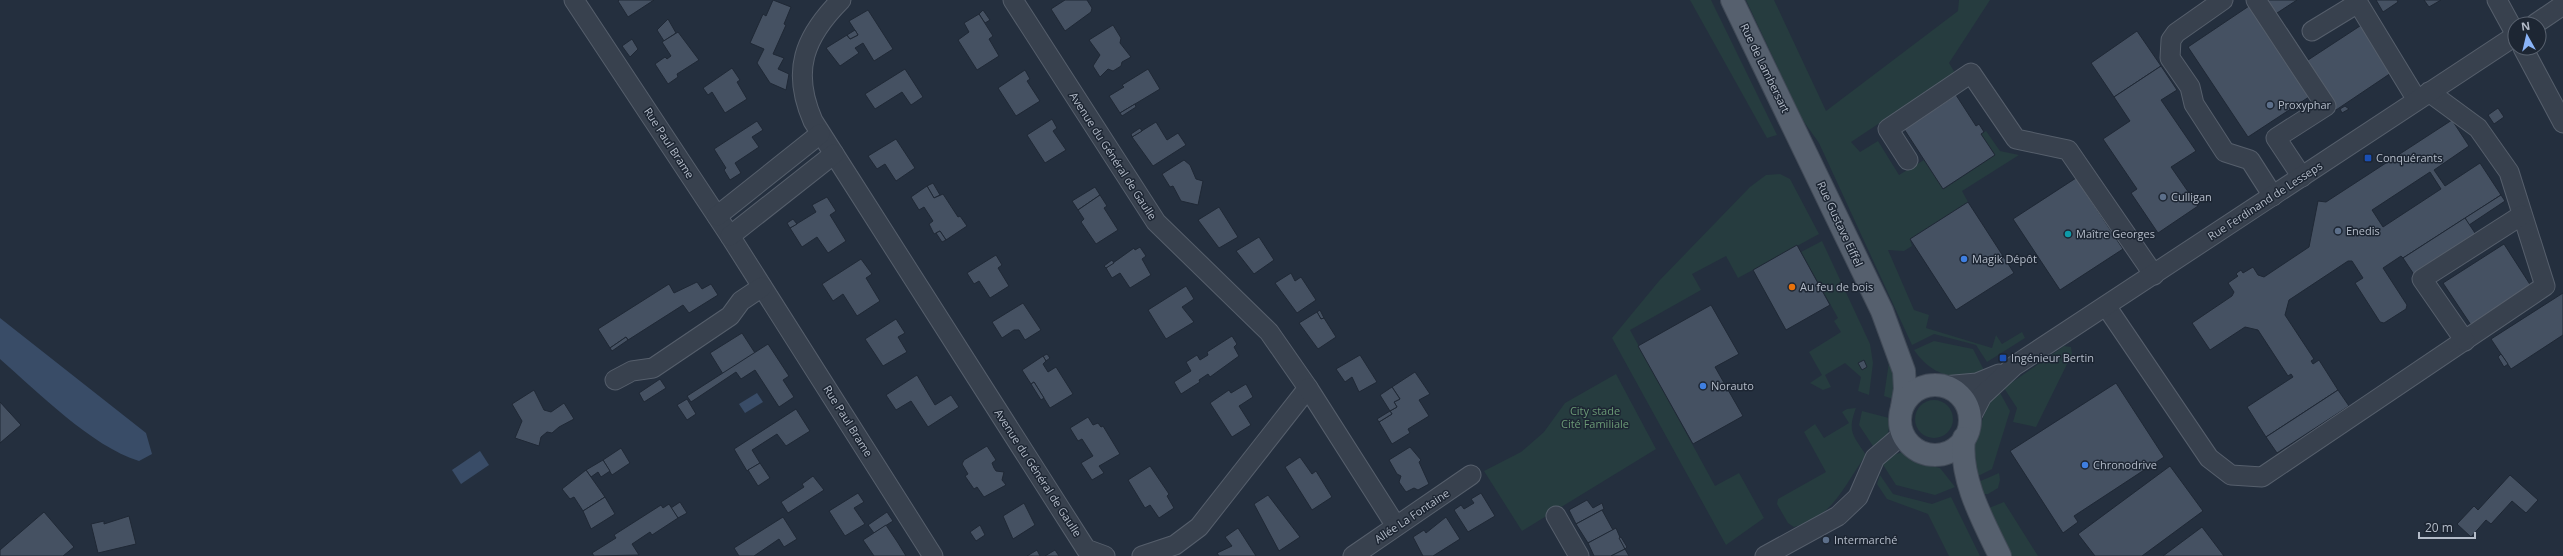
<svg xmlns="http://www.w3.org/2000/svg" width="2563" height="556" font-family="'Open Sans',sans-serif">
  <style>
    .green { fill: #263c3f }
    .water { fill: #394c67 }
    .building { fill: #455162; stroke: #1f2835; fill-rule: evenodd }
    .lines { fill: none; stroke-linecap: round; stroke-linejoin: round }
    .minor-casing { stroke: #565f6c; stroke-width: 21 }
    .major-casing { stroke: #414a57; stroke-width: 24 }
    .minor { stroke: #38414e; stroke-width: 19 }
    .major { stroke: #56606e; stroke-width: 22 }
    .service-dot { fill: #5c6f8a; stroke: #1d2633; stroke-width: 1.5 }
    .transit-dot { fill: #1a4fb4; stroke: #1d2633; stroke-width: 1.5 }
    .culture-dot { fill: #0f9aa8; stroke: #1d2633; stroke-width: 1.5 }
    .shop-dot { fill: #3f7fe0; stroke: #1d2633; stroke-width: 1.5 }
    .food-dot { fill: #e8710a; stroke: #1d2633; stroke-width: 1.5 }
    .labels { text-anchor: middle; stroke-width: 3; stroke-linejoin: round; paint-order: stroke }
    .street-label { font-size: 11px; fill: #b4bcc9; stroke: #1d2633 }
    .poi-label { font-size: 11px; fill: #b4bcc9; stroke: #1d2633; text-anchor: start }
    .park-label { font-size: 11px; fill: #6b9a76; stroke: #1d2633 }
  </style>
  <rect width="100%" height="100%" fill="#242f3e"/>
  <g class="green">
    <path d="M1690,0H1711L1777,135L1767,138Z"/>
    <path d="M1746,0H1774L1826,111L1958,11L1959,0H1990L1949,63L1955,73L1851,142L1860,152L1878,141L1899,175L1924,160L1944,189L1995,155L1981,134L1986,131L2000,151L2019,155L1962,191L1968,202L1910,239L1912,246L1904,251L1888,250L1914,310L1929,315L1926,328L1992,348L1996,335L2002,344L2022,332L2025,338L1987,362L1976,345L1934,334L1912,345L1819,143L1802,119Z"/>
    <path d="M1780,174L1790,179L1819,234L1738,278L1726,256L1692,274L1701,290L1630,330L1715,486L1739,473L1764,518L1726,545L1612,338L1659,281L1750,187L1766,175Z"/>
    <path d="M1822,241L1870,344L1873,363L1869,395L1858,391L1861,377L1845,363L1825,375L1831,387L1823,390L1810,383L1822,375L1809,352L1841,332L1834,321L1838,318L1801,252Z"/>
    <path d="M1934,341L1973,349L1985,372C1959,385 1930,374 1914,350Z"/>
    <path d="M2064,346L2071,347L2072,354L2036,427L2013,422L2017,408L2004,388Z"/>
    <path d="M1889,362L1897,366L1893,399L1884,396Z"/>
    <path d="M1616,374L1656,449L1522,531L1484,471L1521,452L1544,432L1565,403Z"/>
    <path d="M1999,391L2010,411L1992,469L1974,478L1973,446L1989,401Z"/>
    <circle cx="1934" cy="419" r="19"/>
    <path d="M1856,408C1847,432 1853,435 1866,455C1845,484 1833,518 1794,527L1788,523L1777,504L1778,499L1826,472L1804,432L1815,424L1824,438L1849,423L1842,412L1847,409Z"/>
    <path d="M1862,411L1889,418C1890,433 1887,440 1875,449L1859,425Z"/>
    <path d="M1902,452L1912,460L1940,468L1955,487L1935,495L1896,485L1882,463L1886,458Z"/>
    <path d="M1999,473L2000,480L1998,488L1988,494H1981L1976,483Z"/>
    <path d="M1880,475L1893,494L1932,504L1951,497L1980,556H1949L1928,514L1887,499L1877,484Z"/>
    <path d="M2004,502L2038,556H2012L1989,508Z"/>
  </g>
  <g class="water">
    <path d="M0,318L146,433L152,454L139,461C91,446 38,392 0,359Z"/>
    <path d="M757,393L763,402L745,413L739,404Z"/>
    <path d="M480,451L489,465L461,484L452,470Z"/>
  </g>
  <g class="building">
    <path d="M619,0H654L628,17L618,1Z"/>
    <path d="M773,0L791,7L784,24L786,25L773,54L784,58L778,69L789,74L786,90L770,83L757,63L764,49L750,43L763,14L766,16Z"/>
    <path d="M1065,0H1087L1092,8L1091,12L1065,31L1051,9Z"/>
    <path d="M2264,0H2297L2274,15Z"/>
    <path d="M2376,0H2397L2398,2L2383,12Z"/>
    <path d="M2424,0H2441L2429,7Z"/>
    <path d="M2252,4L2312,95L2248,137L2188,47Z"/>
    <path d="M868,10L893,49L874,61L863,43L855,48L859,53L840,66L826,48L847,35L850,39L858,35L849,21Z"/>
    <path d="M983,10L990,20L985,23L979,14Z"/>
    <path d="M979,14L993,36L989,39L999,56L977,70L958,40L969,32L964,23Z"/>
    <path d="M668,19L676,33L664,41L657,30Z"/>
    <path d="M2363,24L2394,71L2336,110L2305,62Z"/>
    <path d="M1113,25L1121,38L1120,43L1131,57L1122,62L1121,66L1113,71L1108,69L1100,77L1093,66L1100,55L1089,40Z"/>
    <path d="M855,30L858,35L850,39L847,35Z"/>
    <path d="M2137,31L2161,66L2114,97L2091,63Z"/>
    <path d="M678,32L699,60L677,74L678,77L668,84L655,64L665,57L667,59L671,56L662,42Z"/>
    <path d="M632,39L638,49L630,57L622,46Z"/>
    <path d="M2161,66L2177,90L2161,100L2196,151L2171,167L2198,206L2158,233L2131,193L2137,189L2103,139L2130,121L2114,97Z"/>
    <path d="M732,68L740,80L737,82L747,99L725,113L712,92L708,95L703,88Z"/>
    <path d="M905,69L923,97L911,105L902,92L875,109L865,94Z"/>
    <path d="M1148,69L1160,89L1120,113L1109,96L1124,87L1122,85Z"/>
    <path d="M1025,70L1030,79L1027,81L1040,101L1016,116L998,88Z"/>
    <path d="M1956,95L1976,126L1979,124L1984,132L1981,134L1995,155L1943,189L1904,129Z"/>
    <path d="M1135,104L1136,107L1122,116L1120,113Z"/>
    <path d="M2345,106L2349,109L2342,113L2340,109Z"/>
    <path d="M2498,108L2504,117L2494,124L2488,115Z"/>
    <path d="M1052,119L1057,128L1053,131L1066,150L1045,163L1027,135Z"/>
    <path d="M2452,120L2469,146L2434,170L2445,186L2480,163L2501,195L2403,258L2401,256L2383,268L2407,305L2406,309L2384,323L2380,322L2355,283L2363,278L2352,261H2348L2289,300L2285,315L2314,359L2311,361L2313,364L2319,360L2338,390L2266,437L2247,407L2293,377L2291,374L2288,376L2258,330L2245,327L2210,350L2192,323L2232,296L2234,292L2228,283L2238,276L2236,274L2238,272L2241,270L2243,273L2253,267L2258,275L2264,277L2309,247L2318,201L2326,202ZM2430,172L2441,189L2383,227L2372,210Z"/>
    <path d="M757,121L763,130L752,137L759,147L735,163L741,173L730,180L724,170L726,168L714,149Z"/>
    <path d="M1156,122L1167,140L1178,133L1186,145L1153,166L1132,137Z"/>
    <path d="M1140,128L1142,131L1132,137L1131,134Z"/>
    <path d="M896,139L915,168L896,181L885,164L877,169L868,156Z"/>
    <path d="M1184,160L1190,165L1196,179L1203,181L1198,205L1181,201L1173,186L1170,187L1162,174Z"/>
    <path d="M2076,178L2123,249L2060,290L2013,219Z"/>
    <path d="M933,183L940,195L934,198L927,186Z"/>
    <path d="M927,186L934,198L943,194L958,217L960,216L967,226L946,240L940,231L934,234L929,224L933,221L924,207L919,210L911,197Z"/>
    <path d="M1095,187L1100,195L1078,210L1072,201Z"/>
    <path d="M1100,195L1107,206L1104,208L1118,230L1096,244L1081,222L1084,219L1078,210Z"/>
    <path d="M2501,195L2505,201L2469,225L2465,218Z"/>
    <path d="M827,197L836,211L830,215L846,241L828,253L817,237L802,247L790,228L816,212L812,205Z"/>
    <path d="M1968,202L2014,273L1956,310L1910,239Z"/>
    <path d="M1219,207L1238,237L1219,248L1198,220Z"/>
    <path d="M2465,218L2477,236L2415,276L2403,258Z"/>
    <path d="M793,219L797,224L790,228L787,223Z"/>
    <path d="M940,231L946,240L942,242L936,233Z"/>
    <path d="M1259,237L1274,260L1254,274L1236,251Z"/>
    <path d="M2504,244L2531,286L2471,325L2443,283Z"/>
    <path d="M1797,245L1830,305L1786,330L1753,270Z"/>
    <path d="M1140,247L1146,256L1142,259L1151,275L1130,288L1120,273L1112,278L1106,268L1134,248L1135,250Z"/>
    <path d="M996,255L1002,265L998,268L1009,286L990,298L979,281L974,284L967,273Z"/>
    <path d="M861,259L872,274L866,278L880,301L857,316L843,294L833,301L822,284Z"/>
    <path d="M1112,260L1114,263L1106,268L1104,266Z"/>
    <path d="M1291,273L1295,281L1301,277L1316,300L1297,313L1275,283Z"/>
    <path d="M697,282L702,289L711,284L718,295L689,313L683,305L628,340L626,337L610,348L598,329L669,284L674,293Z"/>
    <path d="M1186,286L1194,299L1182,307L1194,322L1166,339L1148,310Z"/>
    <path d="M2563,293V335L2511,369L2491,339Z"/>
    <path d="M1023,303L1041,330L1025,340L1019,330H1014L1002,338L992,322Z"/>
    <path d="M1711,305L1739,354L1715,367L1743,416L1693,444L1638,346Z"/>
    <path d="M1320,310L1324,318L1321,319L1317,312Z"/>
    <path d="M1317,312L1321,319L1324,318L1336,337L1318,349L1299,323Z"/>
    <path d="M896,319L905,333L898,337L907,352L883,366L865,339Z"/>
    <path d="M742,333L755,353L723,374L710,353Z"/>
    <path d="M1232,336L1237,344L1234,347L1239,356L1210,377L1208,374L1199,380L1200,382L1181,394L1174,382L1191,371L1186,362L1197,355L1200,360L1208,355L1207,352Z"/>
    <path d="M626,337L628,340L612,351L610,348Z"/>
    <path d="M768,344L789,376L783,380L794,397L779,407L755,370L741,379L736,372L691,402L687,396Z"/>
    <path d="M1047,354L1050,358L1046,361L1043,356Z"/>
    <path d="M2501,354L2508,364L2504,367L2498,357Z"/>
    <path d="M1360,355L1377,382L1359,392L1352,377L1345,382L1336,369Z"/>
    <path d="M1043,356L1046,361L1043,364L1048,372L1056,367L1073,394L1050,408L1034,382L1031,384L1022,370Z"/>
    <path d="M1864,360L1867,367L1862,370L1858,363Z"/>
    <path d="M1415,372L1430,394L1419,400L1429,416L1408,429L1410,433L1392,444L1379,422L1392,414L1390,411L1397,407L1394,402L1400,399L1392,387Z"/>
    <path d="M917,375L935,405L951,395L959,407L928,427L911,401L896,410L886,395Z"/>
    <path d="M660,379L666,388L644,402L639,393Z"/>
    <path d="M1034,382L1044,398L1041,400L1031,384Z"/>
    <path d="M2116,383L2164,457L2074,516L2078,522L2063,533L2010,451Z"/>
    <path d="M1246,384L1253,397L1239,406L1251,425L1232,437L1210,403L1229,390L1231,393Z"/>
    <path d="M1392,387L1400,399L1394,402L1397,407L1390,411L1380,395Z"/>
    <path d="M534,390L544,410L551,412L564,403L574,419L559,427L552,433L547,432L541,437L539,446L515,438L522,421L512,404Z"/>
    <path d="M2338,390L2349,406L2277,453L2266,437Z"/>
    <path d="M687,399L696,414L687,420L677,405Z"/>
    <path d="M0,402L21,425L0,443Z"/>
    <path d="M796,409L810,431L786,446L777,434L752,450L760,463L747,471L734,449Z"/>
    <path d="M1390,411L1392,414L1379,422L1377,419Z"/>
    <path d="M1088,417L1093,425L1098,423L1101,427L1103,426L1120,454L1099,466L1104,473L1092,480L1081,463L1093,456L1082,439L1078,441L1070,428Z"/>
    <path d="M987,446L996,460L992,463L994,468L996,471L1004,472L1002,480L1006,485L984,497L977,487L974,489L965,476L968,474L962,464L964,460Z"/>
    <path d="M1410,447L1421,460L1419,462L1429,484L1418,490L1414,488L1406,492L1399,482L1401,476L1397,474L1389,460Z"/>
    <path d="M621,448L630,463L612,475L603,460Z"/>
    <path d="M1300,457L1312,474L1316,471L1332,497L1312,510L1285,467Z"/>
    <path d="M603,460L610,471L601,477L598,472L591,477L586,470Z"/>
    <path d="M760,463L770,478L758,486L748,470Z"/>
    <path d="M1150,466L1169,494L1167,496L1174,508L1159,518L1150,505L1145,508L1128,480Z"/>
    <path d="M2170,466L2203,511L2142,556H2095L2078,534Z"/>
    <path d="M586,470L605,497L583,511L574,497L570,499L562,489Z"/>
    <path d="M2510,475L2538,500L2526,513L2512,501L2491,524L2486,520L2471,537L2457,524L2474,506L2478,510Z"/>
    <path d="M813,476L824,490L788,513L781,502L804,487L802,484Z"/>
    <path d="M858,493L864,502L854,508L865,524L845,536L829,511Z"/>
    <path d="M1481,493L1495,516L1468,532L1454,510L1461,505L1464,509L1474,503L1471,499Z"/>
    <path d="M1268,495L1300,537L1279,551L1254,504Z"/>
    <path d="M605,497L615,514L591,529L583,511Z"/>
    <path d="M1587,500L1593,508L1602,503L1604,509L1576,524L1569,510Z"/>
    <path d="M680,502L687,513L678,518L671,508Z"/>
    <path d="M1024,503L1035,525L1013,539L1003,516Z"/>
    <path d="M669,504L678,518L652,535L650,532L632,544L639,555L594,556L592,553L616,538L614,535L661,505L663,508Z"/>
    <path d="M1602,510L1613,530L1588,543L1576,524Z"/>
    <path d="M44,512L74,547L63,556H0V550Z"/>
    <path d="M887,512L893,521L874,533L868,525Z"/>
    <path d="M129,516L136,544L98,553L91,524L104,521V524Z"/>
    <path d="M783,517L797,539L784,547L779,539L754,556H739L734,548Z"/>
    <path d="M1446,517L1460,539L1433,556H1423L1413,537L1424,530L1426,533Z"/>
    <path d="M886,525L898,543L906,556H874L863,540Z"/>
    <path d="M980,525L985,535L976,541L970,532Z"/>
    <path d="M2202,527L2224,556H2163Z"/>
    <path d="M1238,528L1256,556H1219L1217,553L1232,546L1225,537Z"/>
    <path d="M1616,528L1625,549L1611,556H1594L1588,543Z"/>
    <path d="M1621,537L1627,547L1625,549L1619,538Z"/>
    <path d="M1625,549L1629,556H1611Z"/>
    <path d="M1037,550L1040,556H1027Z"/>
    <path d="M1055,550L1059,556H1045Z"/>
  </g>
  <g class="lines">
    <g class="minor-casing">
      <g id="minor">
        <path d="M574,0L730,236L933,556"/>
        <path d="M841,0C804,37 791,71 813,121L1086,549L1105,556"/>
        <path d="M1013,0L1156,222L1269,332L1308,388L1199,527L1175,545L1142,556"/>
        <path d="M2223,0L2176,33L2171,40L2170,58L2190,87L2194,104L2225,152L2250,160L2273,196"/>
        <path d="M2256,0L2326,106L2276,138L2302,177"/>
        <path d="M2497,0L2515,33"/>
        <path d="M2535,24L2563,5"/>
        <path d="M2312,31L2358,3L2417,100"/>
        <path d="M2523,48L2563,123"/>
        <path d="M1908,160L1888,129L1971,73L2016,139L2068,150L2154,275"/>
        <path d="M717,216L820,134"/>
        <path d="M730,236L834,154"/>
        <path d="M2106,306L2209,458L2231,475L2262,477L2545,286L2509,172L2478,128L2429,92"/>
        <path d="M2465,341L2422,279L2522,215"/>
        <path d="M615,380L632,371L653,368L730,316L741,301L762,287"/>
        <path d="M1943,386L1977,383L1999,374"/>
        <path d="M1308,388L1396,526"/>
        <path d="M1969,421L1982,396L2014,366L2515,36"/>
        <path d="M1556,516L1579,556"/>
        <path d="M1353,556L1471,475"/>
        <path d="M1765,556L1838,516L1858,497L1875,458L1903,434"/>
      </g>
    </g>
    <g class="major-casing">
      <g id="major">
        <path d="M1732,0L1882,311L1904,371L1905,389L1902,407"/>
        <circle cx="1935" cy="420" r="35"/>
        <path d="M1964,438C1959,478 1983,521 2000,556"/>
      </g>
    </g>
    <use href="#minor" class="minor"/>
    <use href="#major" class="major"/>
  </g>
  <g class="service-dot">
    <circle cx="2270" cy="105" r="4"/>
    <circle cx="2163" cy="197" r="4"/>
    <circle cx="2338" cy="231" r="4"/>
    <circle cx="1826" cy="540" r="4"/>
  </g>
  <g class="transit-dot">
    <rect x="2364" y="154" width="8" height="8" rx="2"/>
    <rect x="1999" y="354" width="8" height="8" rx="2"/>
  </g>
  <circle class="culture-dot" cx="2068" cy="234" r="4"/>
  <g class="shop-dot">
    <circle cx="1964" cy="259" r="4"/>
    <circle cx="1703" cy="386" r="4"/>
    <circle cx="2085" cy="465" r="4"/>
  </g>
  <circle class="food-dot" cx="1792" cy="287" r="4"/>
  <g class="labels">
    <g class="street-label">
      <text transform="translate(1765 68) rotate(64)" y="4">Rue de Lambersart</text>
      <text transform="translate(669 143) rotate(57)" y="4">Rue Paul Brame</text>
      <text transform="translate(1113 156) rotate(57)" y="4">Avenue du Général de Gaulle</text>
      <text transform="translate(2265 201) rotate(-33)" y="4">Rue Ferdinand de Lesseps</text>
      <text transform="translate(1840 224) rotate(65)" y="4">Rue Gustave Eiffel</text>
      <text transform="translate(848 421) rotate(58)" y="4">Rue Paul Brame</text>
      <text transform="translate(1038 473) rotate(57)" y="4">Avenue du Général de Gaulle</text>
      <text transform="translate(1412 516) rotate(-34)" y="4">Allée La Fontaine</text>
    </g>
    <g class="poi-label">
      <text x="2278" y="109">Proxyphar</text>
      <text x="2376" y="162">Conquérants</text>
      <text x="2171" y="201">Culligan</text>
      <text x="2346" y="235">Enedis</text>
      <text x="2076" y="238">Maître Georges</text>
      <text x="1972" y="263">Magik Dépôt</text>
      <text x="1800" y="291">Au feu de bois</text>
      <text x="2011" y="362">Ingénieur Bertin</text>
      <text x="1711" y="390">Norauto</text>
      <text x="2093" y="469">Chronodrive</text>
      <text x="1834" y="544">Intermarché</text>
    </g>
    <g class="park-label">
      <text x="1595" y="415">City stade<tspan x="1595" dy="13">Cité Familiale</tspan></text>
    </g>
  </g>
  <g transform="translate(2527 36) rotate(352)"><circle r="19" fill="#1d2633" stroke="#59626f"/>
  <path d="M0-3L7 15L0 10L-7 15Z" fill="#8ab4f8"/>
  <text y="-6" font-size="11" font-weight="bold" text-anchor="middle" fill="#b4bcc9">N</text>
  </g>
  <path d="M2419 532v6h56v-6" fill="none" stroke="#b4bcc9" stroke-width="2"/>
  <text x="2425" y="532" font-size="12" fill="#b4bcc9" stroke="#1d2633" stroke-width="3" paint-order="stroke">20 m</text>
</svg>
